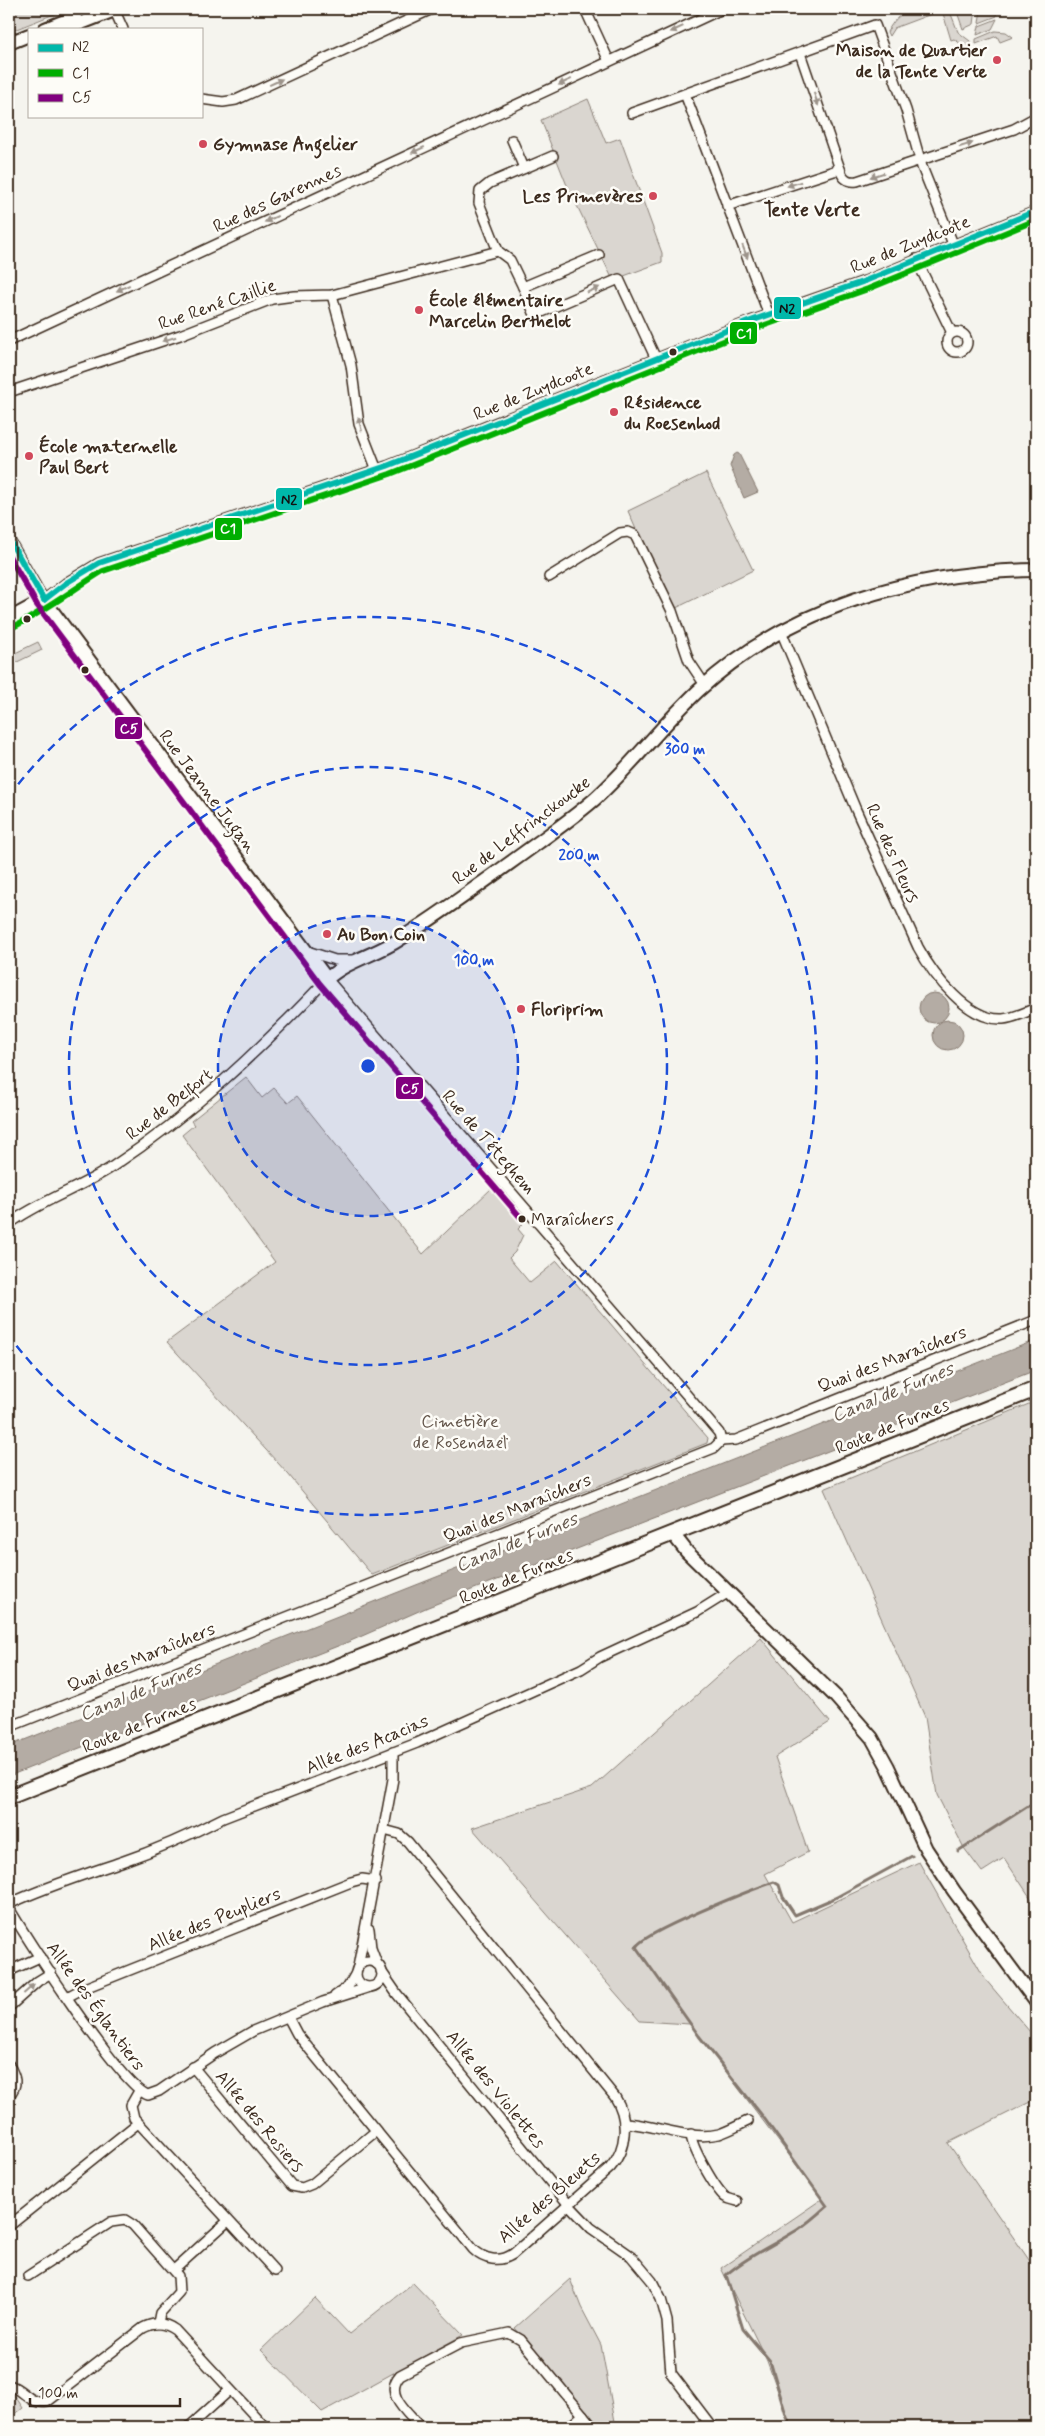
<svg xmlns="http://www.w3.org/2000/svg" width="1045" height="2436" font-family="Mynerve,sans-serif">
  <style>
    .green { fill: #dad6d0; stroke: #8a8077 }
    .water { fill: #b4aca4; stroke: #84786e }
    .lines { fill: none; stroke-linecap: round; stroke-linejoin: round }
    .stream { stroke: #84786e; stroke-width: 3 }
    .street-casing { stroke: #3b2a1e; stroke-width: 12 }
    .secondary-casing { stroke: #3b2a1e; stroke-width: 16 }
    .primary-casing { stroke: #3b2a1e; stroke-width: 18 }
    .street { stroke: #fdfcf7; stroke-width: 9 }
    .secondary { stroke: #fdfcf7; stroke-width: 12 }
    .primary { stroke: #fdfcf7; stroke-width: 14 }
    .bus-1-casing { stroke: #fdfcf7; stroke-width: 10 }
    .bus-2-casing { stroke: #fdfcf7; stroke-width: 10 }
    .bus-3-casing { stroke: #fdfcf7; stroke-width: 10 }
    .bus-1 { stroke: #00b8aa; stroke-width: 6 }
    .bus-2 { stroke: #00ae00; stroke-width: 6 }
    .bus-3 { stroke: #81007f; stroke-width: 6 }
    .oneway { fill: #9c938a }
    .ring { fill: none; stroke: #1d4ed8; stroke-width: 2.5; stroke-dasharray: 9 6 }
    .poi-dot { fill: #d1495b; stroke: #fdfcf7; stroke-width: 2 }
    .bus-dot { fill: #3b2a1e; stroke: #fdfcf7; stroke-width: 2 }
    .labels { text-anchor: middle; stroke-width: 5; stroke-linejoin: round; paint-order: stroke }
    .bus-label { font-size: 17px; fill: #3b2a1e; stroke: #fdfcf7; text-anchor: start }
    .poi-label { font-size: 18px; font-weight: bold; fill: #3b2a1e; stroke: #fdfcf7; text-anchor: start }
    .street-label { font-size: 18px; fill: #3b2a1e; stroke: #fdfcf7 }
    .park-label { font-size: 18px; fill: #63554a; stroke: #fdfcf7 }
    .neighbourhood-label { font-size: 19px; font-weight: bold; fill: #3b2a1e; stroke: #fdfcf7 }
    .water-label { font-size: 19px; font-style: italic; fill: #65584d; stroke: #fdfcf7 }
    .centre { fill: #1d4ed8; stroke: #fdfcf7; stroke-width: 2.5 }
    .ring-label { font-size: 15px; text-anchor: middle; font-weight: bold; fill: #1d4ed8; stroke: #fdfcf7; stroke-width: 5; stroke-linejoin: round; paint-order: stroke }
    .line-badge { stroke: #fdfcf7; stroke-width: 2 }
    .badge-label { font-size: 14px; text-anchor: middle; font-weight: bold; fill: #fff }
    .pale-badge-label { font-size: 14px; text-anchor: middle; font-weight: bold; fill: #111 }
  </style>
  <rect width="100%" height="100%" fill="#f5f4ee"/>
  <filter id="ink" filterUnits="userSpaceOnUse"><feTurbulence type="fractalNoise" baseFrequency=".02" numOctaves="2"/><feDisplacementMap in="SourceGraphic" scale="10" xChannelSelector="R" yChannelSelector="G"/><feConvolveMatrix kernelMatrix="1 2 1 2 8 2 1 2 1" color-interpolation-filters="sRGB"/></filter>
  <g filter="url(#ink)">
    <g class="green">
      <path d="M9,9H67L9,32Z"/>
      <path d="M932,9H949L958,32L970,41V46L963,49L961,44L954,39L951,40L942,10L894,28L889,36L887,32C901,8 907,12 932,9Z"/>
      <path d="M956,9H976L974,24L963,29Z"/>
      <path d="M981,9H994L997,16L979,23Z"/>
      <path d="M997,19L992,29L977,35L979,26Z"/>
      <path d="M995,31L1006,32L1013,37L1000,42L997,36L976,44V39Z"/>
      <path d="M588,99L606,143L620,138L662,253V262L613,280L566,183L541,120Z"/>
      <path d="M706,473L753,570L668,612L642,561L638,534L628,511Z"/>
      <path d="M38,642L42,650L15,663L11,655Z"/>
      <path d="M246,1077L262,1098L274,1088L288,1103L297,1096L423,1254L493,1187L523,1224L518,1229L523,1235L515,1252L509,1258L530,1283L557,1261L708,1438L707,1443L372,1575L288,1474L167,1342L275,1262L182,1135L194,1125L191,1121Z"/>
      <path d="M1036,1401V1906L1004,1858L982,1872L964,1848L937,1795L925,1717L824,1489Z"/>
      <path d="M761,1638L830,1722L775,1757L808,1852L765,1874L792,1922L919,1862L985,1979L1036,2039V2099L948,2143L1036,2270V2427H791L767,2361L721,2268L822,2199L690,2024L640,2021L472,1828L592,1788Z"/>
      <path d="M570,2279L581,2307L601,2345L616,2427H597L515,2328Z"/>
      <path d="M413,2283L463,2335L322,2412L261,2350L315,2298L349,2334Z"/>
      <path d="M9,2394L15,2396L23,2408L9,2419Z"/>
    </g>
    <g class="water">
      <path d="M737,453L739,454L758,492L744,498L730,466L734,455Z"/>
      <circle cx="934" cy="1008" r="15"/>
      <circle cx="948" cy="1035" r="15"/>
      <path d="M1036,1340V1370L428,1607L353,1640L9,1776V1746Z"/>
    </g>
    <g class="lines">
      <g class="stream">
        <path d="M958,1851L1036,1801"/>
        <path d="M791,2427L786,2415L770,2361L743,2329L726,2275C746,2257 770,2247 792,2233C805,2226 816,2215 827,2206L764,2118L699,2036L636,1947C644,1932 751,1890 774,1882L779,1885L783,1897L795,1915L835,1898L912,1856"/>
      </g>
      <g class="street-casing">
        <g id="street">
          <path d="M114,9L123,29"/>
          <path d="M585,9L609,61"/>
          <path d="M800,53L841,172C844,180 849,182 857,181L1014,129L1036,117"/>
          <path d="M685,94L769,315"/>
          <path d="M201,99L223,102L236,100L432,9"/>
          <path d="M632,113L875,25L906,110L922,167L953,244"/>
          <path d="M512,140L524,168"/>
          <path d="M553,156L490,183L480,191L479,203L498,251L510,260L523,287L599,255"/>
          <path d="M727,206L840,169"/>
          <path d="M916,259L952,333"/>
          <path d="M523,287L535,315L619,279L656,359"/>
          <path d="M332,295L351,365L359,424L377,470"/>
          <circle cx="957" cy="342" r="10"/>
          <path d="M9,341L722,9"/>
          <path d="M9,392L180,335L272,299L294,296L332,295L498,251"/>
          <path d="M9,539L44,600L66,583L99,563L387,466L748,322L865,281L1036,211"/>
          <path d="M549,577L620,533L628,532L635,535L672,611L689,661L705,685"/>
          <path d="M781,631L856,810L918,947C933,975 968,1021 1003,1019C1014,1018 1026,1012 1036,1008"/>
          <path d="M307,951L335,960H352"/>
          <path d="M9,1224C38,1202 80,1188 112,1167C192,1114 261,1049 327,979L685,1393L719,1433L721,1441"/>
          <path d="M721,1441L736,1440L1036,1320"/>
          <path d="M9,1727L714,1448L721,1441"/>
          <path d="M9,1904C45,1887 83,1875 121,1862C156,1850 190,1835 223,1818L417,1743L581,1669L600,1657L697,1612L729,1592"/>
          <path d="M9,1908C26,1938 122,2087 148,2095L159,2091L215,2053L253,2031L323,2002L370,1987"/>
          <path d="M369,1929L371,1948L377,1964"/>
          <circle cx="369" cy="1974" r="13"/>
          <path d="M358,1967L393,1779V1752"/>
          <path d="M9,1971L40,1957"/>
          <path d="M381,1971L397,1994L569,2205L591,2228L631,2256L652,2281L661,2299L667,2321L671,2373L712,2427"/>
          <path d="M335,1996L348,1987L356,1973"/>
          <path d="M67,1997L82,1989L351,1882L362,1879L376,1881"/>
          <path d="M9,2007L38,1981L51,1973"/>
          <path d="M288,2017L297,2034L473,2249C484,2260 500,2263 513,2254L610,2168C627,2149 629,2119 615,2097L408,1842L399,1834L384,1830"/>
          <path d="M9,2065C15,2076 19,2085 9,2095"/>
          <path d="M193,2067L292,2186L302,2188L312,2184L376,2131"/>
          <path d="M139,2091L131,2105L134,2118L275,2271"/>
          <path d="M624,2123C655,2124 688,2141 719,2134C729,2131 739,2125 748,2121"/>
          <path d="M691,2134C691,2147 715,2188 725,2197C729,2199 733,2200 737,2201"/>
          <path d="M9,2226L138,2123"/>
          <path d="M175,2269L228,2221"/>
          <path d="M28,2276L111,2222L125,2220L133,2225L178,2276L179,2292L160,2313L158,2323"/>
          <path d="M9,2385C24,2389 29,2405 47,2402L143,2328C154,2322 164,2322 175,2330L265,2427"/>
          <path d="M189,2427L230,2390"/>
          <path d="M420,2427C408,2413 383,2394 400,2375L461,2343L509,2333L521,2340L593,2427"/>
          <path d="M569,2427L583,2415"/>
        </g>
      </g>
      <g class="secondary-casing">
        <g id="secondary">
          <path d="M45,29L75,17"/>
          <path d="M66,29L117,9"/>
          <path d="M9,43L29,35"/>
          <path d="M9,619L44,600L327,979C348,960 376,955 400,939C448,909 493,875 539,842C558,828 578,814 596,798C632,765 662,725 698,691C789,606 914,572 1036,570"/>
          <path d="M673,1534L687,1552L836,1697L872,1738L888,1767L926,1849L954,1891L1036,2002"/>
        </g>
      </g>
      <g class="primary-casing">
        <path id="primary" d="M9,1797L1036,1389"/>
      </g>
      <use href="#street" class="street"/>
      <use href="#secondary" class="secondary"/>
      <use href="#primary" class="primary"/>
      <g class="bus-1-casing">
        <g id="bus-1">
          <path d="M9,539L44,600"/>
          <path d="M44,600L66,583L99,563L387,466L748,322L865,281L1036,211"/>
        </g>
      </g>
      <g class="bus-2-casing">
        <path id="bus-2" d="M13,627C45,611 72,590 103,571L390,474L751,330L868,289L1036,220"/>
      </g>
      <g class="bus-3-casing">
        <path id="bus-3" d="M9,556L37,605L320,984L522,1219"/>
      </g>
      <use href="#bus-1" class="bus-1"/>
      <use href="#bus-2" class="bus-2"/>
      <use href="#bus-3" class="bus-3"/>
    </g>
    <defs><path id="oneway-solid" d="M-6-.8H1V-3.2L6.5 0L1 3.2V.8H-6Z" transform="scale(1.25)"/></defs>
    <g class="oneway">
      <use href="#oneway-solid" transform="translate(677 29) rotate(155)"/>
      <use href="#oneway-solid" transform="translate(276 82) rotate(-25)"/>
      <use href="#oneway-solid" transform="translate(565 82) rotate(155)"/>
      <use href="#oneway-solid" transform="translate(816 99) rotate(71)"/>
      <use href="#oneway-solid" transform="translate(966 145) rotate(-18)"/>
      <use href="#oneway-solid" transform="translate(418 150) rotate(155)"/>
      <use href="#oneway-solid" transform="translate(877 175) rotate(162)"/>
      <use href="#oneway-solid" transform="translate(794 184) rotate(162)"/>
      <use href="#oneway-solid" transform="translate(271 219) rotate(155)"/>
      <use href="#oneway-solid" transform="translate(745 252) rotate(69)"/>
      <use href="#oneway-solid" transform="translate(123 288) rotate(155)"/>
      <use href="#oneway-solid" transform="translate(593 290) rotate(-23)"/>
      <use href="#oneway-solid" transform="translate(169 339) rotate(162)"/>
      <use href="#oneway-solid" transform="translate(360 424) rotate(-105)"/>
      <use href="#oneway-solid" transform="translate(29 1989) rotate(-42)"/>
    </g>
  </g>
  <circle cx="368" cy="1066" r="150" fill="#1d4ed8" fill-opacity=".12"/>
  <g class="ring">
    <circle cx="368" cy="1066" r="150"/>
    <circle cx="368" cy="1066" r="299"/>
    <path d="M9 796A449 449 0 1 1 9 1336"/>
  </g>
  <g class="poi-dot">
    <circle cx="997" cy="60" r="5"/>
    <circle cx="203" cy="144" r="5"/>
    <circle cx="653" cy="196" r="5"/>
    <circle cx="419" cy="310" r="5"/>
    <circle cx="614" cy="412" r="5"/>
    <circle cx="29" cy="456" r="5"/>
    <circle cx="327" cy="934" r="5"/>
    <circle cx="521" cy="1009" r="5"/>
  </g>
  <g class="bus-dot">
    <circle cx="673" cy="352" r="4.5"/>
    <circle cx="27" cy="619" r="4.5"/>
    <circle cx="85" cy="670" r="4.5"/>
    <circle cx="522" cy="1219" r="4.5"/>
  </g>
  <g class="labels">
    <g class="bus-label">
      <text x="531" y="1225">Maraîchers</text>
    </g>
    <g class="poi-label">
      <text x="987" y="56" text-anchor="end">Maison de Quartier<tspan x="987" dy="21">de la Tente Verte</tspan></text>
      <text x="213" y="150">Gymnase Angelier</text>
      <text x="643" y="202" text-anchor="end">Les Primevères</text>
      <text x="429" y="306">École élémentaire<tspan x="429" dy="21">Marcelin Berthelot</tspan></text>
      <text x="624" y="408">Résidence<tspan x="624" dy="21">du Roesenhod</tspan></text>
      <text x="39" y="452">École maternelle<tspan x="39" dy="21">Paul Bert</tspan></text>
      <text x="337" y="940">Au Bon Coin</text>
      <text x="531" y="1015">Floriprim</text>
    </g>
    <g class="street-label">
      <text transform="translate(277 198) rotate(-25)" y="6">Rue des Garennes</text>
      <text transform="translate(910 244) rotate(-22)" y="6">Rue de Zuydcoote</text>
      <text transform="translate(217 304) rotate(-19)" y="6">Rue René Caillie</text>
      <text transform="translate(533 391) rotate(-22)" y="6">Rue de Zuydcoote</text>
      <text transform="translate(208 791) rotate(53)" y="6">Rue Jeanne Jugan</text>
      <text transform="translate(521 830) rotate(-37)" y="6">Rue de Leffrinckoucke</text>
      <text transform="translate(893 853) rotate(66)" y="6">Rue des Fleurs</text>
      <text transform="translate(169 1104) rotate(-38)" y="6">Rue de Belfort</text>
      <text transform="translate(489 1142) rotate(49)" y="6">Rue de Téteghem</text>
      <text transform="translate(892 1359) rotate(-21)" y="6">Quai des Maraîchers</text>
      <text transform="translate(892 1426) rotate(-22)" y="6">Route de Furnes</text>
      <text transform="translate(517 1508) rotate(-22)" y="6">Quai des Maraîchers</text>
      <text transform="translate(516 1576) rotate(-22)" y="6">Route de Furnes</text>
      <text transform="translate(141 1657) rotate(-22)" y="6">Quai des Maraîchers</text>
      <text transform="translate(139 1725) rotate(-22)" y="6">Route de Furnes</text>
      <text transform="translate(367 1744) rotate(-22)" y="6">Allée des Acacias</text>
      <text transform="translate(214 1919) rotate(-22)" y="6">Allée des Peupliers</text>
      <text transform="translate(96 2006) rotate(54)" y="6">Allée des Églantiers</text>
      <text transform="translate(496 2089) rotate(51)" y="6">Allée des Violettes</text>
      <text transform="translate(260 2121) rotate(50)" y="6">Allée des Rosiers</text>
      <text transform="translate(549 2197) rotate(-41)" y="6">Allée des Bleuets</text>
    </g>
    <g class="park-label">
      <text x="460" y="1427">Cimetière<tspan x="460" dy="21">de Rosendaël</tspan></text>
    </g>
    <g class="neighbourhood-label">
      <text x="812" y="216">Tente Verte</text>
    </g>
    <g class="water-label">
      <text transform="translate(892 1391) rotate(-22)" y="7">Canal de Furnes</text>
      <text transform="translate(516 1541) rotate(-22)" y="7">Canal de Furnes</text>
      <text transform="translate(140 1690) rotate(-22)" y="7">Canal de Furnes</text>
    </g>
  </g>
  <circle cx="368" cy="1066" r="8" class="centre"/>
  <g class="ring-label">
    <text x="685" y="754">300 m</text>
    <text x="579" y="860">200 m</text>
    <text x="474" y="965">100 m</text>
  </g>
  <g class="line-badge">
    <rect x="773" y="296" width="29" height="24" rx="5" fill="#00b8aa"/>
    <rect x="729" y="321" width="29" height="24" rx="5" fill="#00ae00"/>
    <rect x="275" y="487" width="28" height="24" rx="5" fill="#00b8aa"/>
    <rect x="214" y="517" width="29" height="24" rx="5" fill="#00ae00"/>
    <rect x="114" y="716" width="29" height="24" rx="5" fill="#81007f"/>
    <rect x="395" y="1076" width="29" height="24" rx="5" fill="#81007f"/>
  </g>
  <g class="badge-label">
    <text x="744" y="338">C1</text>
    <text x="228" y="533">C1</text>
    <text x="129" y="733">C5</text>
    <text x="410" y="1093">C5</text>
  </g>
  <g class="pale-badge-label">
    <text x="787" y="313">N2</text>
    <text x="289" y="504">N2</text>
  </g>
  <rect width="1045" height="2436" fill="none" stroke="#fdfcf7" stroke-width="30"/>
  <rect x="15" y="15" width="1015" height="2406" fill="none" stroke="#3b2a1e" stroke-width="2" filter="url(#ink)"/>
  <rect x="28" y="28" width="175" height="90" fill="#fdfcf7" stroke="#afa8a0"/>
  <rect x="38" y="44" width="25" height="8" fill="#00b8aa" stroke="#afa8a0"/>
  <text x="72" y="52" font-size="15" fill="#3b2a1e">N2</text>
  <rect x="38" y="69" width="25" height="8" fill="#00ae00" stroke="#afa8a0"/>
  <text x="72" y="78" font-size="15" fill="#3b2a1e">C1</text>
  <rect x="38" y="94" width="25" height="8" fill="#81007f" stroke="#afa8a0"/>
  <text x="72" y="102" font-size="15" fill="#3b2a1e">C5</text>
  <path d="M30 2398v8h150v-8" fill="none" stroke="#3b2a1e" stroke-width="2.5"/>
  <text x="38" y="2398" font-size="15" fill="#3b2a1e" stroke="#fdfcf7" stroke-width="4" paint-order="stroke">100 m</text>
</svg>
